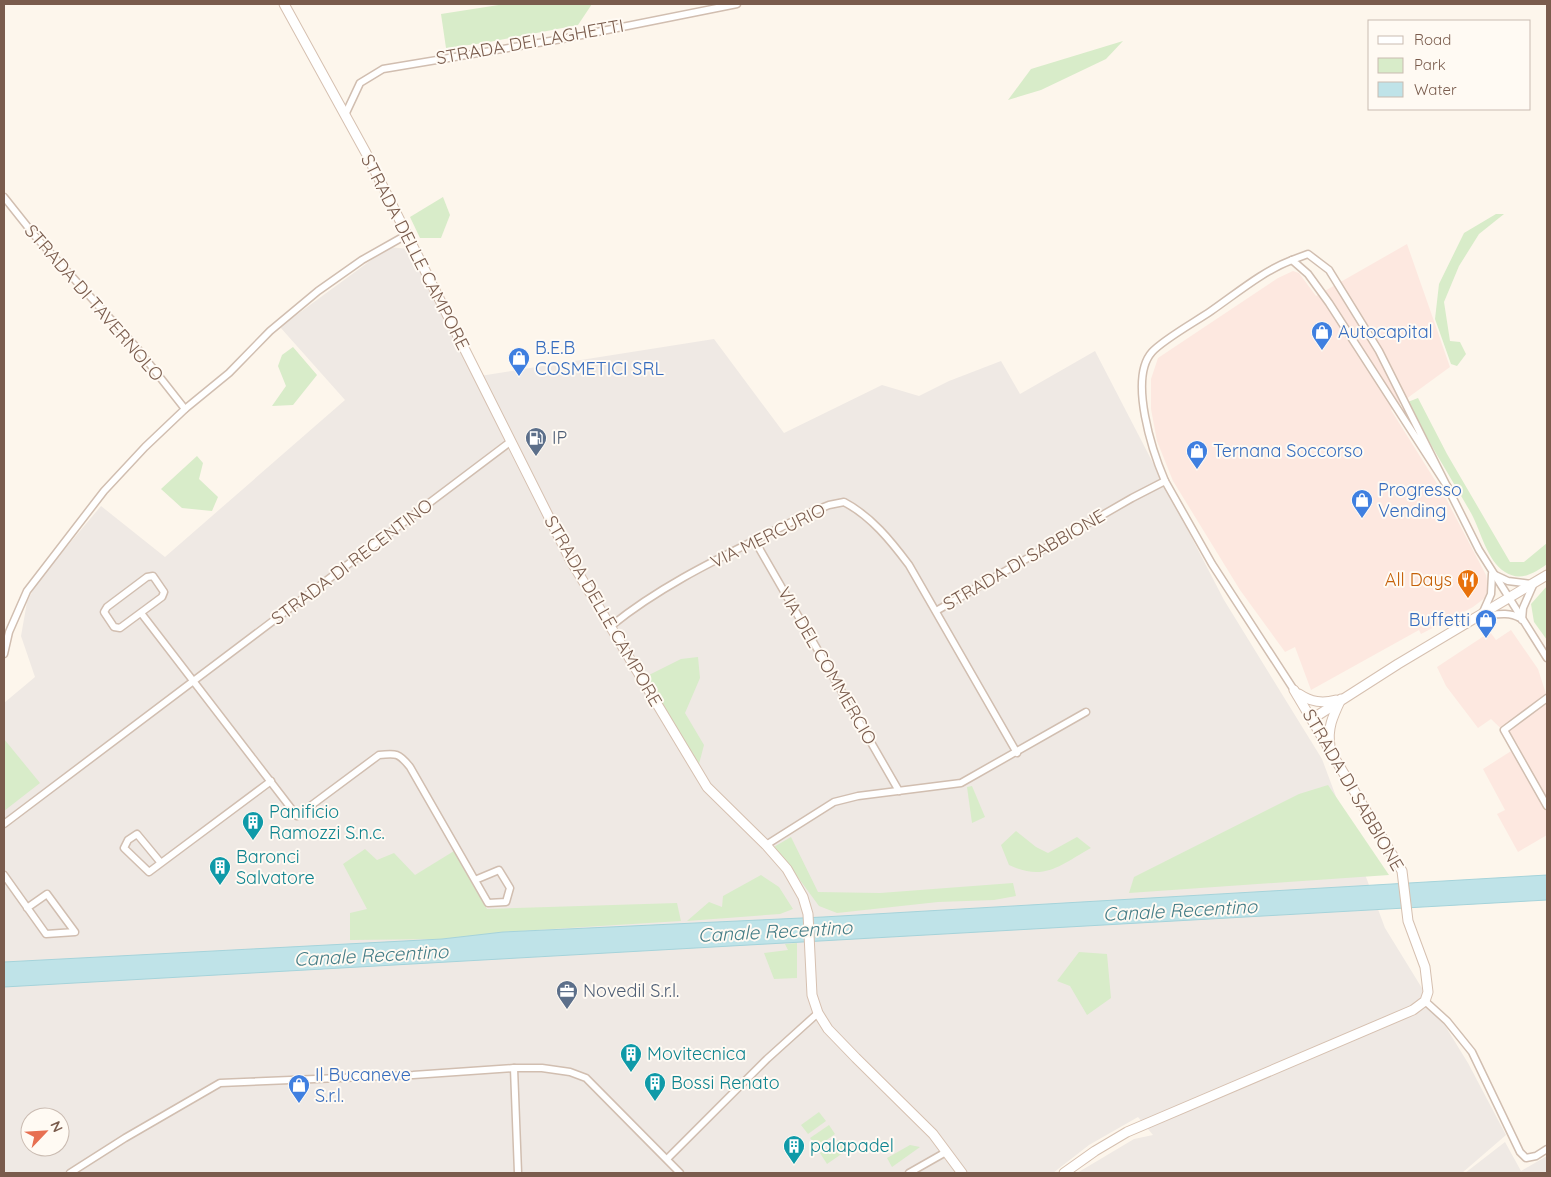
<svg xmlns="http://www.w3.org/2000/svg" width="1551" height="1177" font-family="Quicksand,sans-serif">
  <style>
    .commercial { fill: #fde8e0 }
    .industrial { fill: #efe9e4; fill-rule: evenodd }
    .green { fill: #d8ecc9 }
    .water { fill: #bfe3e8; stroke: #a5d3da }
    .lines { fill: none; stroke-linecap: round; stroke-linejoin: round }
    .street-casing { stroke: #d1beb0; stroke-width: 9 }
    .secondary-casing { stroke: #d6c0b0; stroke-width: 11 }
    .street { stroke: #fff; stroke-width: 6 }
    .secondary { stroke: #fff; stroke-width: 9 }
    .labels { text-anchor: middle; stroke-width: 4; stroke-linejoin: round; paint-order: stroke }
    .street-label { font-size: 18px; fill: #7a5c4d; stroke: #fffaf3 }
    .shop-label { font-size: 18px; fill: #366cbe; stroke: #fffaf3; text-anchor: start }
    .service-label { font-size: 18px; fill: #4e5e75; stroke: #fffaf3; text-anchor: start }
    .food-label { font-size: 18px; fill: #c56008; stroke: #fffaf3; text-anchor: end }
    .culture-label { font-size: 18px; fill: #0d838f; stroke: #fffaf3; text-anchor: start }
    .water-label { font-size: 19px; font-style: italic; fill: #437c86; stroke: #fffaf3 }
  </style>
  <rect width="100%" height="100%" fill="#fdf6ec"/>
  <g class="commercial">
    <path d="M1407,244L1450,367L1391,410L1443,493L1486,575L1488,587L1486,597L1473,607L1421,634L1419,630L1311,690L1295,647L1285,652L1240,590L1173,481L1157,441L1151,409V379L1158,358L1278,278L1293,271L1299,273L1316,296Z"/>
    <path d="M1511,630L1538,669L1547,697V835L1518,852L1497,814L1505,810L1483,769L1519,746L1491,719L1478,728L1446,686L1437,667L1490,632L1496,640Z"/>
  </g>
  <g class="industrial">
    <path d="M389,247L409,249L480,376L714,339L784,433L882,385L919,396L949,381L1001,361L1020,394L1095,351L1224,600L1322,759L1385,928L1468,1063L1506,1135L1462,1173H1077L1134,1139L1153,1135L1138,1117L1089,1145L1053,1173H4V703L35,677L21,636L27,602L37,582L101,506L165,557L345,400L280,327ZM30,1117H60V1147H30Z"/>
    <path d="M1505,1142L1521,1171L1547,1156V1173H1465Z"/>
  </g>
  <g class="green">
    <path d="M505,4H592L578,25L484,43L446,48L441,14Z"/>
    <path d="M1123,41L1106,59L1041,90L1008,100L1031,69Z"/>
    <path d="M443,197L450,215L441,238H420L410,217Z"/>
    <path d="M1496,214H1504L1479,234L1459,266L1444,302L1450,341L1460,342L1466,354L1457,366L1451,364L1435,319L1439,284L1464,233Z"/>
    <path d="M293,347L317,375L293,405L272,406L286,386L278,366L282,355Z"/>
    <path d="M1418,398L1447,454L1510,562H1524L1547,543V564C1535,573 1520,582 1505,572C1487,561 1481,531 1471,513C1450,476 1427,440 1408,402Z"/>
    <path d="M197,456L203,463L199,479L218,497L212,511L182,508L161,489Z"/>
    <path d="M1547,586V640L1534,622L1531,604Z"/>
    <path d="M698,657L700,678L685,713L704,745L699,764L645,677L681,659Z"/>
    <path d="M4,739L40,783L4,811Z"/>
    <path d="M1328,785L1389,875L1129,893L1134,877L1299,794Z"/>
    <path d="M972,786L985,817L972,823L967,787Z"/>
    <path d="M1016,831L1036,847L1048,853L1077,837L1091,848C1060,865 1045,882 1009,865L1001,845Z"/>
    <path d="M791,837L818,892L880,893L1013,883L1016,896L994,900L938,902L837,913L819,906L794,872L772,848Z"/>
    <path d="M365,849L377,860L394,853L415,875L454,851L487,909L677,903L681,921L503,932L442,939L350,940V913L367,909L343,864Z"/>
    <path d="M761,875L779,887L793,909L780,914L687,921L709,902L722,907L723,896Z"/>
    <path d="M797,943V978L774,979L764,953L788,950L785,944Z"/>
    <path d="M1079,952L1107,954L1111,998L1087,1015L1070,986L1057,981Z"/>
    <path d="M819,1112L826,1121L808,1134L801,1125Z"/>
    <path d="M829,1125L835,1134L817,1147L810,1138Z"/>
    <path d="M838,1140L846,1151L827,1164L820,1153Z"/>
    <path d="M910,1145L920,1147L892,1167L887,1158Z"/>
  </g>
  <path class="water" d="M1547,875V900L4,987V962L442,939L503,932L823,917Z"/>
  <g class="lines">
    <g class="street-casing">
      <g id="street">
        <path d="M345,115L360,83L383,69L562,39L737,4"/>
        <path d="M4,197L35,236L137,348L185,409"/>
        <path d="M1165,481C1153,453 1128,379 1152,352C1164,339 1195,322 1211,311C1237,293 1263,271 1292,260"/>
        <path d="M1449,489L1329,303L1308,274L1292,260L1308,254L1329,270L1379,351L1479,550L1547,658"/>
        <path d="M755,541L899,791"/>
        <path d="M1493,574L1508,581L1531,584"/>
        <path d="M153,576L164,592L162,597L120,628L114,627L104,612L107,607L147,577Z"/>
        <path d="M936,611L1132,498L1165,481L1212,564L1294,690"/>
        <path d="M1483,612L1491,594L1492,574"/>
        <path d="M141,613L297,816L379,755C396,753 399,753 410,767L488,903L506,902L510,888L499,870L475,880"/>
        <path d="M1481,616C1494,615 1508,611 1520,618"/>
        <path d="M1522,620L1523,608L1534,583"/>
        <path d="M611,626C670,578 742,548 809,513L829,505L844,502C871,516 891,541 909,565L1017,753"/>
        <path d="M4,654L9,632L27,591L104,491L145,447L185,409L229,373L270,331L318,291L362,260L408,234"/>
        <path d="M1547,698L1504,730L1547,806"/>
        <path d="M4,824L510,442"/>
        <path d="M766,845L834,802L858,796L961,783L1086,712"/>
        <path d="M161,863L137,834L128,840L124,848L149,872L271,781"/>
        <path d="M4,875L46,934L75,932L47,894L27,908"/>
        <path d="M1425,1001L1447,1021L1472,1052L1520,1152L1526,1158L1536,1156L1547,1149"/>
        <path d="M514,1068L518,1173"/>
        <path d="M667,1159L767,1059L818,1013"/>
        <path d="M70,1173L125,1138L220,1083L413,1075L514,1068H542L570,1072L586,1078L680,1173"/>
        <path d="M909,1173L946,1152"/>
      </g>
    </g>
    <g class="secondary-casing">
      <g id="secondary">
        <path d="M284,4L366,153L571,561L707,787L766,845L787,869L803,897L808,914L812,995L818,1013L828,1029L856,1058L933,1134L962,1173"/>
        <path d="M1299,694C1311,702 1322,704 1336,700"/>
        <path d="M1312,719L1398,664L1547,575"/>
        <path d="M1330,746C1327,728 1333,716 1341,699"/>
        <path d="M1064,1173L1095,1151L1127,1132L1413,1010L1425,1001L1428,992L1425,967L1408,921L1402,871L1294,690"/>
      </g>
    </g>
    <use href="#street" class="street"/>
    <use href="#secondary" class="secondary"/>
  </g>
  <defs>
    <g id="shop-pin" transform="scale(1.125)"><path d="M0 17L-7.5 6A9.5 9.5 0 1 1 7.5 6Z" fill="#3f7fe0" stroke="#fffaf3"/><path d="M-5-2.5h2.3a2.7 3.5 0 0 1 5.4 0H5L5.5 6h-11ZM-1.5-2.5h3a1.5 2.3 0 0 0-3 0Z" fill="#fff"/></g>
    <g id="fuel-pin" transform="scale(1.125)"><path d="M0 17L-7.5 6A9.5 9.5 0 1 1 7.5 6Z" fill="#5c6f8a" stroke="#fffaf3"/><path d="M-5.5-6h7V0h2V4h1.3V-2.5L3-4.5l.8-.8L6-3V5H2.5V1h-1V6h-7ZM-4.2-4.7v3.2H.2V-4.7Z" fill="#fff"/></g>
    <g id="restaurant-pin" transform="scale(1.125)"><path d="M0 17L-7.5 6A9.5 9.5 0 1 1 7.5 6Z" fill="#e8710a" stroke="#fffaf3"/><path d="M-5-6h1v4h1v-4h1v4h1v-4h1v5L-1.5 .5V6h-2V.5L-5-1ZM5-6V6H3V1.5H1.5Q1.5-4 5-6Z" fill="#fff"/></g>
    <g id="building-pin" transform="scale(1.125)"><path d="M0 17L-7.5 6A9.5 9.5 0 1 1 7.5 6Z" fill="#0f9aa8" stroke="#fffaf3"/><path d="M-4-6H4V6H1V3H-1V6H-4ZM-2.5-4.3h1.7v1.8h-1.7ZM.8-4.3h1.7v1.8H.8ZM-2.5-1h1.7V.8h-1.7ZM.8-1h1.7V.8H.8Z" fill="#fff"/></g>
    <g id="office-pin" transform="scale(1.125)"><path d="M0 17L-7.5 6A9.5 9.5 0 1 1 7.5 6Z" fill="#5c6f8a" stroke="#fffaf3"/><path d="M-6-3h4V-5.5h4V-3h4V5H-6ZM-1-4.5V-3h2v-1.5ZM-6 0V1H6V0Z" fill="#fff"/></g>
  </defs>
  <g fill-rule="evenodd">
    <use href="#shop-pin" x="1322" y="332"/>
    <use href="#shop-pin" x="519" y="358"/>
    <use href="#fuel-pin" x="536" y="438"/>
    <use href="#shop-pin" x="1197" y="451"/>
    <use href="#shop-pin" x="1362" y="500"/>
    <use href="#restaurant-pin" x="1468" y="580"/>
    <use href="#shop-pin" x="1486" y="620"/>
    <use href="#building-pin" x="253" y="822"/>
    <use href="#building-pin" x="220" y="867"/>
    <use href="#office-pin" x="567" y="991"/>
    <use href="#building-pin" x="631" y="1054"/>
    <use href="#building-pin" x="655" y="1083"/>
    <use href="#shop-pin" x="299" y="1085"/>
    <use href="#building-pin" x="794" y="1146"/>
  </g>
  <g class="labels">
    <g class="street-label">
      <text transform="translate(530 42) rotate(-10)" y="6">STRADA DEI LAGHETTI</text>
      <text transform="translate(415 252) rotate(63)" y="6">STRADA DELLE CAMPORE</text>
      <text transform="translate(94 303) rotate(49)" y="6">STRADA DI TAVERNOLO</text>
      <text transform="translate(768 536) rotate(-26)" y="6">VIA MERCURIO</text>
      <text transform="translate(1024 560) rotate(-30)" y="6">STRADA DI SABBIONE</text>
      <text transform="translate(352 562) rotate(-37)" y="6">STRADA DI RECENTINO</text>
      <text transform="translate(603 611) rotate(60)" y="6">STRADA DELLE CAMPORE</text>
      <text transform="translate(827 666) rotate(60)" y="6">VIA DEL COMMERCIO</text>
      <text transform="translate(1353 790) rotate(60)" y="6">STRADA DI SABBIONE</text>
    </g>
    <g class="shop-label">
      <text x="1338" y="338">Autocapital</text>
      <text x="535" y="354">B.E.B<tspan x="535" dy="21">COSMETICI SRL</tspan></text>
      <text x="1213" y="457">Ternana Soccorso</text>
      <text x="1378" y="496">Progresso<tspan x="1378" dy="21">Vending</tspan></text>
      <text x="1470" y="626" text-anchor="end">Buffetti</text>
      <text x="315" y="1081">Il Bucaneve<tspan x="315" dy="21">S.r.l.</tspan></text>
    </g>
    <g class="service-label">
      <text x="552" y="444">IP</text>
      <text x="583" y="997">Novedil S.r.l.</text>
    </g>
    <g class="food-label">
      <text x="1452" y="586">All Days</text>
    </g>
    <g class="culture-label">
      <text x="269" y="818">Panificio<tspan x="269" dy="21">Ramozzi S.n.c.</tspan></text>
      <text x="236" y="863">Baronci<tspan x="236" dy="21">Salvatore</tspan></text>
      <text x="647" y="1060">Movitecnica</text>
      <text x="671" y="1089">Bossi Renato</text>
      <text x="810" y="1152">palapadel</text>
    </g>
    <g class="water-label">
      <text transform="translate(1180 910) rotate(-3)" y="7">Canale Recentino</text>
      <text transform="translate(775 931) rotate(-3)" y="7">Canale Recentino</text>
      <text transform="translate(371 955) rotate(-3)" y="7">Canale Recentino</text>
    </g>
  </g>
  <rect width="1551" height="1177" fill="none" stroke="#7a5c4d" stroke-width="10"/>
  <rect x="1368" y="20" width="162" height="90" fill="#fffaf3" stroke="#cabbb1"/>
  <rect x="1378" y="36" width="25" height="8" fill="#ffffff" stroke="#cabbb1"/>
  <text x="1414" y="45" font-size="15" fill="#7a5c4d">Road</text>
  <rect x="1378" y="58" width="25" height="15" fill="#d8ecc9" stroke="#cabbb1"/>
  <text x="1414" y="70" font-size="15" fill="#7a5c4d">Park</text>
  <rect x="1378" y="82" width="25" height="15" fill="#bfe3e8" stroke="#cabbb1"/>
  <text x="1414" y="95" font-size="15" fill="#7a5c4d">Water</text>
  <g transform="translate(45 1132) rotate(65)"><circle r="24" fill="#fffaf3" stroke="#cabbb1"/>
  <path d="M0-4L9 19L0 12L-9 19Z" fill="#e76f51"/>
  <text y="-8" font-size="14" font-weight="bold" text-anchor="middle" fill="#7a5c4d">N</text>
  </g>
</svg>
